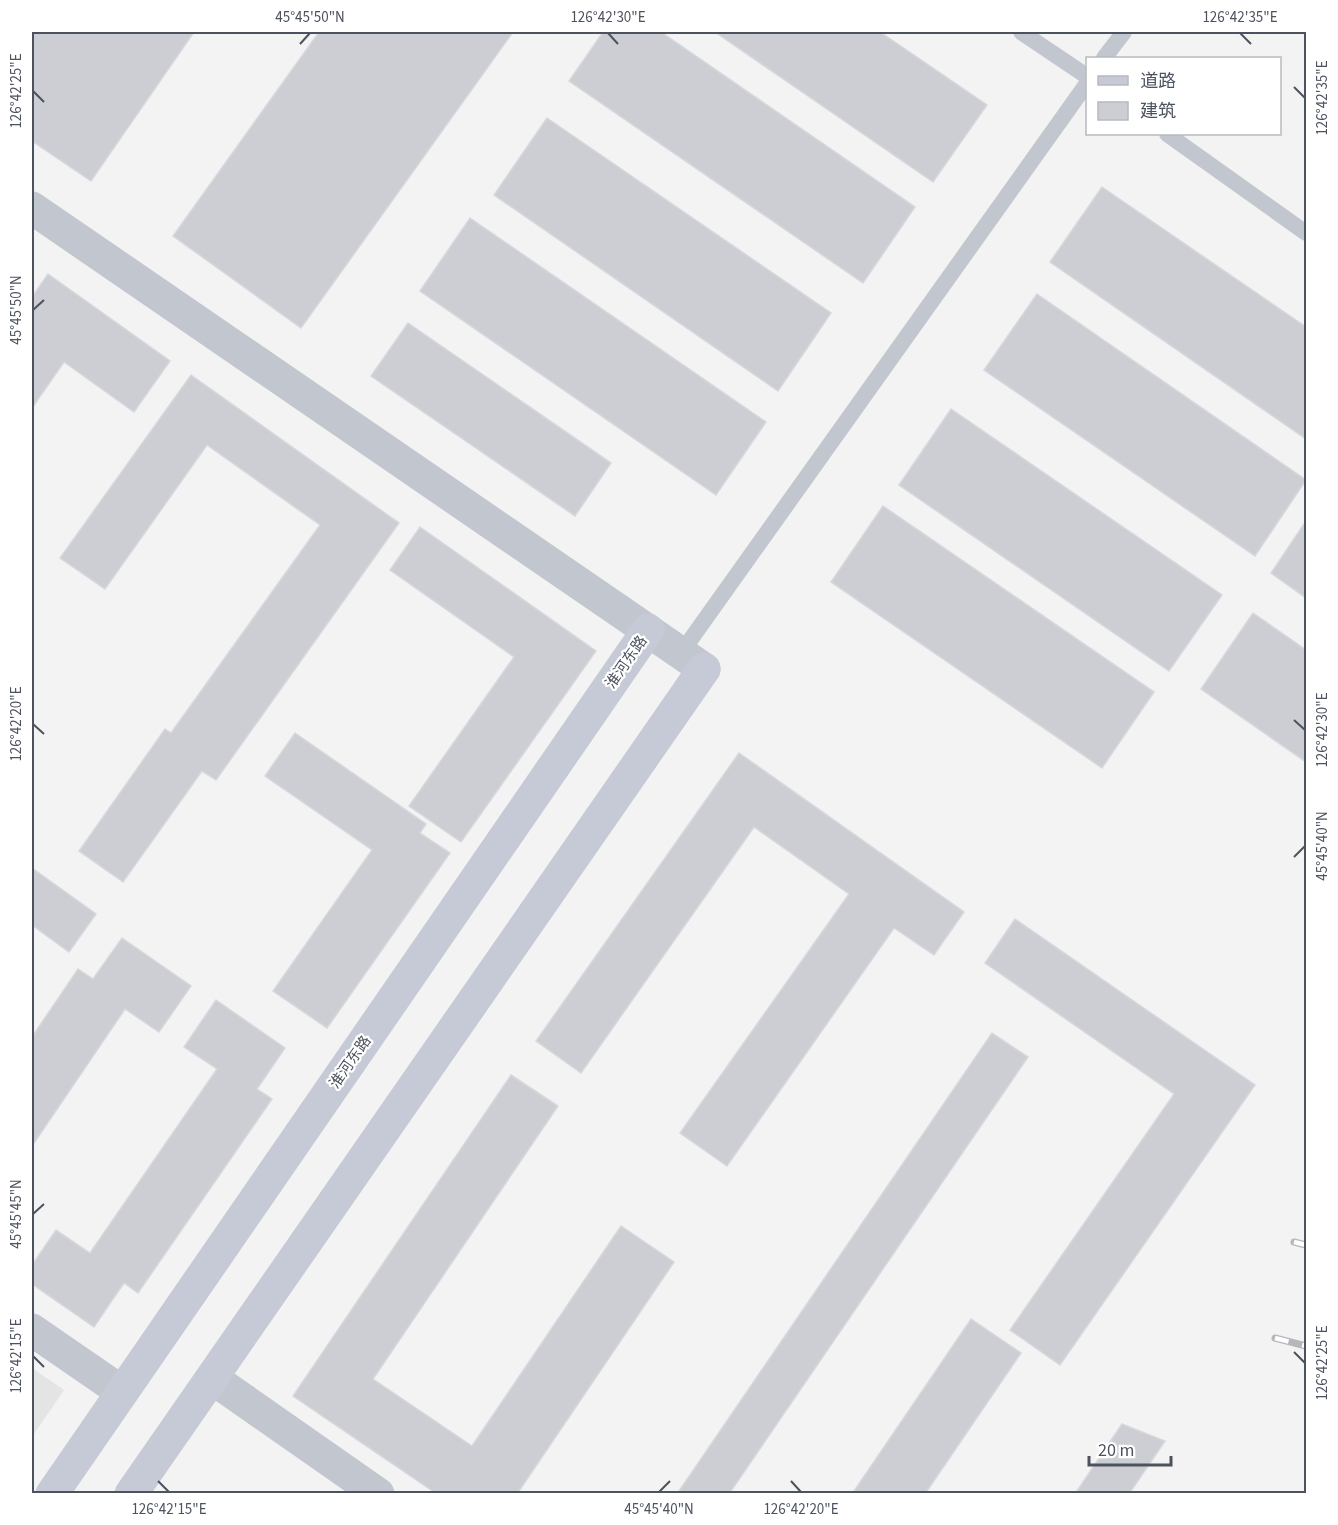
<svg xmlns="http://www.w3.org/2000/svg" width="1338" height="1525" font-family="'Source Sans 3','Noto Sans SC',sans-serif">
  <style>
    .education { fill: #e5e4e4 }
    .building { fill: #cdced4; stroke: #d7d8dd; stroke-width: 1.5 }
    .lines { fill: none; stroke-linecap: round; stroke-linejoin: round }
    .service { stroke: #c2c7cf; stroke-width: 16 }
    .minor { stroke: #c2c7cf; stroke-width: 33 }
    .secondary { stroke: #c6cad6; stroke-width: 33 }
    .rail-casing { stroke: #b5b7bc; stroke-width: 7 }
    .rail { stroke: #fff; stroke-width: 4.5; stroke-dasharray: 14; stroke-linecap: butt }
    .ticks { fill: none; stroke: #4c525e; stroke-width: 2 }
    .labels { text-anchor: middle; stroke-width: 4.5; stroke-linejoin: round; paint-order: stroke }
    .street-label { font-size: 15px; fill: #4c525e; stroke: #fff }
    .neatline { fill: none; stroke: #4c525e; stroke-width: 2 }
    .ticks-label { font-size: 15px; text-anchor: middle; fill: #4c525e }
  </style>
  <rect width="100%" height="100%" fill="#f4f3f3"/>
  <path class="education" d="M32,1368L64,1390L32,1437Z"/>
  <g class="building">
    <path d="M32,32H194L91,181L32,141Z"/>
    <path d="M319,32H513L301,328L173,236Z"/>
    <path d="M603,32H661L915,207L863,283L569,81Z"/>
    <path d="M715,32H880L987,105L933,182Z"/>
    <path d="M547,118L831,313L778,391L494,195Z"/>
    <path d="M1102,187L1306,327V439L1050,262Z"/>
    <path d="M470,218L766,422L716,495L420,291Z"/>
    <path d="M48,274L170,361L134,412L64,362L32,408V297Z"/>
    <path d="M1037,294L1306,480L1255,556L984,370Z"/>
    <path d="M408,323L611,463L575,516L371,376Z"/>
    <path d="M191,375L399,523L216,780L202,771L123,882L79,851L165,729L171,733L320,525L207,445L105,589L60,558Z"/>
    <path d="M951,409L1222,595L1169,671L899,485Z"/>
    <path d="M883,506L1154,692L1102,768L831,582Z"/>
    <path d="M1306,521V598L1271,573Z"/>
    <path d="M420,527L596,651L461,842L409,806L514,657L390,570Z"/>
    <path d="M1253,613L1306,650V762L1201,689Z"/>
    <path d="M295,733L426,824L420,833L450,853L327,1028L273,991L372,850L265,776Z"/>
    <path d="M739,753L964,912L934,955L894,928L727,1166L680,1133L849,894L754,827L581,1073L536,1041Z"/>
    <path d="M32,868L96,914L69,952L32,925Z"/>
    <path d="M1015,919L1255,1085L1060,1365L1010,1330L1174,1094L985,963Z"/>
    <path d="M122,938L191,986L159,1032L125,1009L32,1146V1037L78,969L93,979Z"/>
    <path d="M216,1000L285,1048L257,1089L272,1099L138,1293L124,1283L94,1327L32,1284V1265L56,1230L90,1253L217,1069L184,1047Z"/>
    <path d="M992,1033L1028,1057L729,1494H677Z"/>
    <path d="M511,1075L558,1106L373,1379L472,1446L621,1226L674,1262L517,1494H437L293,1396Z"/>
    <path d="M971,1319L1021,1353L925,1494H852Z"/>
    <path d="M1122,1424L1165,1441L1129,1494H1075Z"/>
  </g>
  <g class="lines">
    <g class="service">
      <path d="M1021,32L1088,77"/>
      <path d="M1104,58L1124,32"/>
      <path d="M1167,134L1306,233"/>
      <path d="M681,653L1088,82"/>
    </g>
    <g class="minor">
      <path d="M32,208L704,669"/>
      <path d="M32,1330L122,1392"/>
      <path d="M212,1378L378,1494"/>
    </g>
    <g class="secondary">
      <path d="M52,1494L648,630"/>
      <path d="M131,1494L704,669"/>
    </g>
    <g class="rail-casing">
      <g id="rail">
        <path d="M1294,1242L1306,1245"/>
        <path d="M1275,1338L1306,1346"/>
      </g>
    </g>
    <use href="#rail" class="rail"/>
  </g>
  <path class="ticks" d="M608,33L618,44M1240,33L1251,44M300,44L310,33M1294,87L1305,98M33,91L44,102M33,310L44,300M1294,720L1305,730M33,724L44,734M1294,857L1305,846M33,1214L44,1204M1294,1352L1305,1363M33,1356L44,1367M158,1481L169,1492M791,1481L801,1492M659,1492L670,1481"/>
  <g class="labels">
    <g class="street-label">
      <text transform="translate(626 662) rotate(-55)" y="5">淮河东路</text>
      <text transform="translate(350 1062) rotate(-55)" y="5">淮河东路</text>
    </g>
  </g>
  <rect width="1338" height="1525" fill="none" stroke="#ffffff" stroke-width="66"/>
  <rect x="1086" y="57" width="195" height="78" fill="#ffffff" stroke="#b7babf" stroke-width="1.5"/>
  <rect x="1098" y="76" width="30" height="9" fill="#c6cad6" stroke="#b7babf" stroke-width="1.5"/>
  <text x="1140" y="87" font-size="18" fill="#4c525e">道路</text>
  <rect x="1098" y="102" width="30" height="18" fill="#cdced4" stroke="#b7babf" stroke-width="1.5"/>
  <text x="1140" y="117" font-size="18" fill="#4c525e">建筑</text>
  <path d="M1089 1456v9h82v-9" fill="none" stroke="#4c525e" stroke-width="3"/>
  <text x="1098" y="1456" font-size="18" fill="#4c525e" stroke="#ffffff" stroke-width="4.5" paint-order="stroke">20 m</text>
  <rect x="33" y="33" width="1272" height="1459" class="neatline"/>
  <g class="ticks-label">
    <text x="310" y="22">45°45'50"N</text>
    <text x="608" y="22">126°42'30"E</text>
    <text x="1240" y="22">126°42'35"E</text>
    <text transform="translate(16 91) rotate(-90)" y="5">126°42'25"E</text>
    <text transform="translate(1322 98) rotate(-90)" y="5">126°42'35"E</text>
    <text transform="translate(16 310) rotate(-90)" y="5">45°45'50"N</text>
    <text transform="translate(16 724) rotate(-90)" y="5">126°42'20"E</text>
    <text transform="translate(1322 730) rotate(-90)" y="5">126°42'30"E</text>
    <text transform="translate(1322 846) rotate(-90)" y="5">45°45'40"N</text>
    <text transform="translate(16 1214) rotate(-90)" y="5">45°45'45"N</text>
    <text transform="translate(16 1356) rotate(-90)" y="5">126°42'15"E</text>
    <text transform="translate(1322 1363) rotate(-90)" y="5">126°42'25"E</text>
    <text x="169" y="1514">126°42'15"E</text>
    <text x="659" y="1514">45°45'40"N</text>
    <text x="801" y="1514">126°42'20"E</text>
  </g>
</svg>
